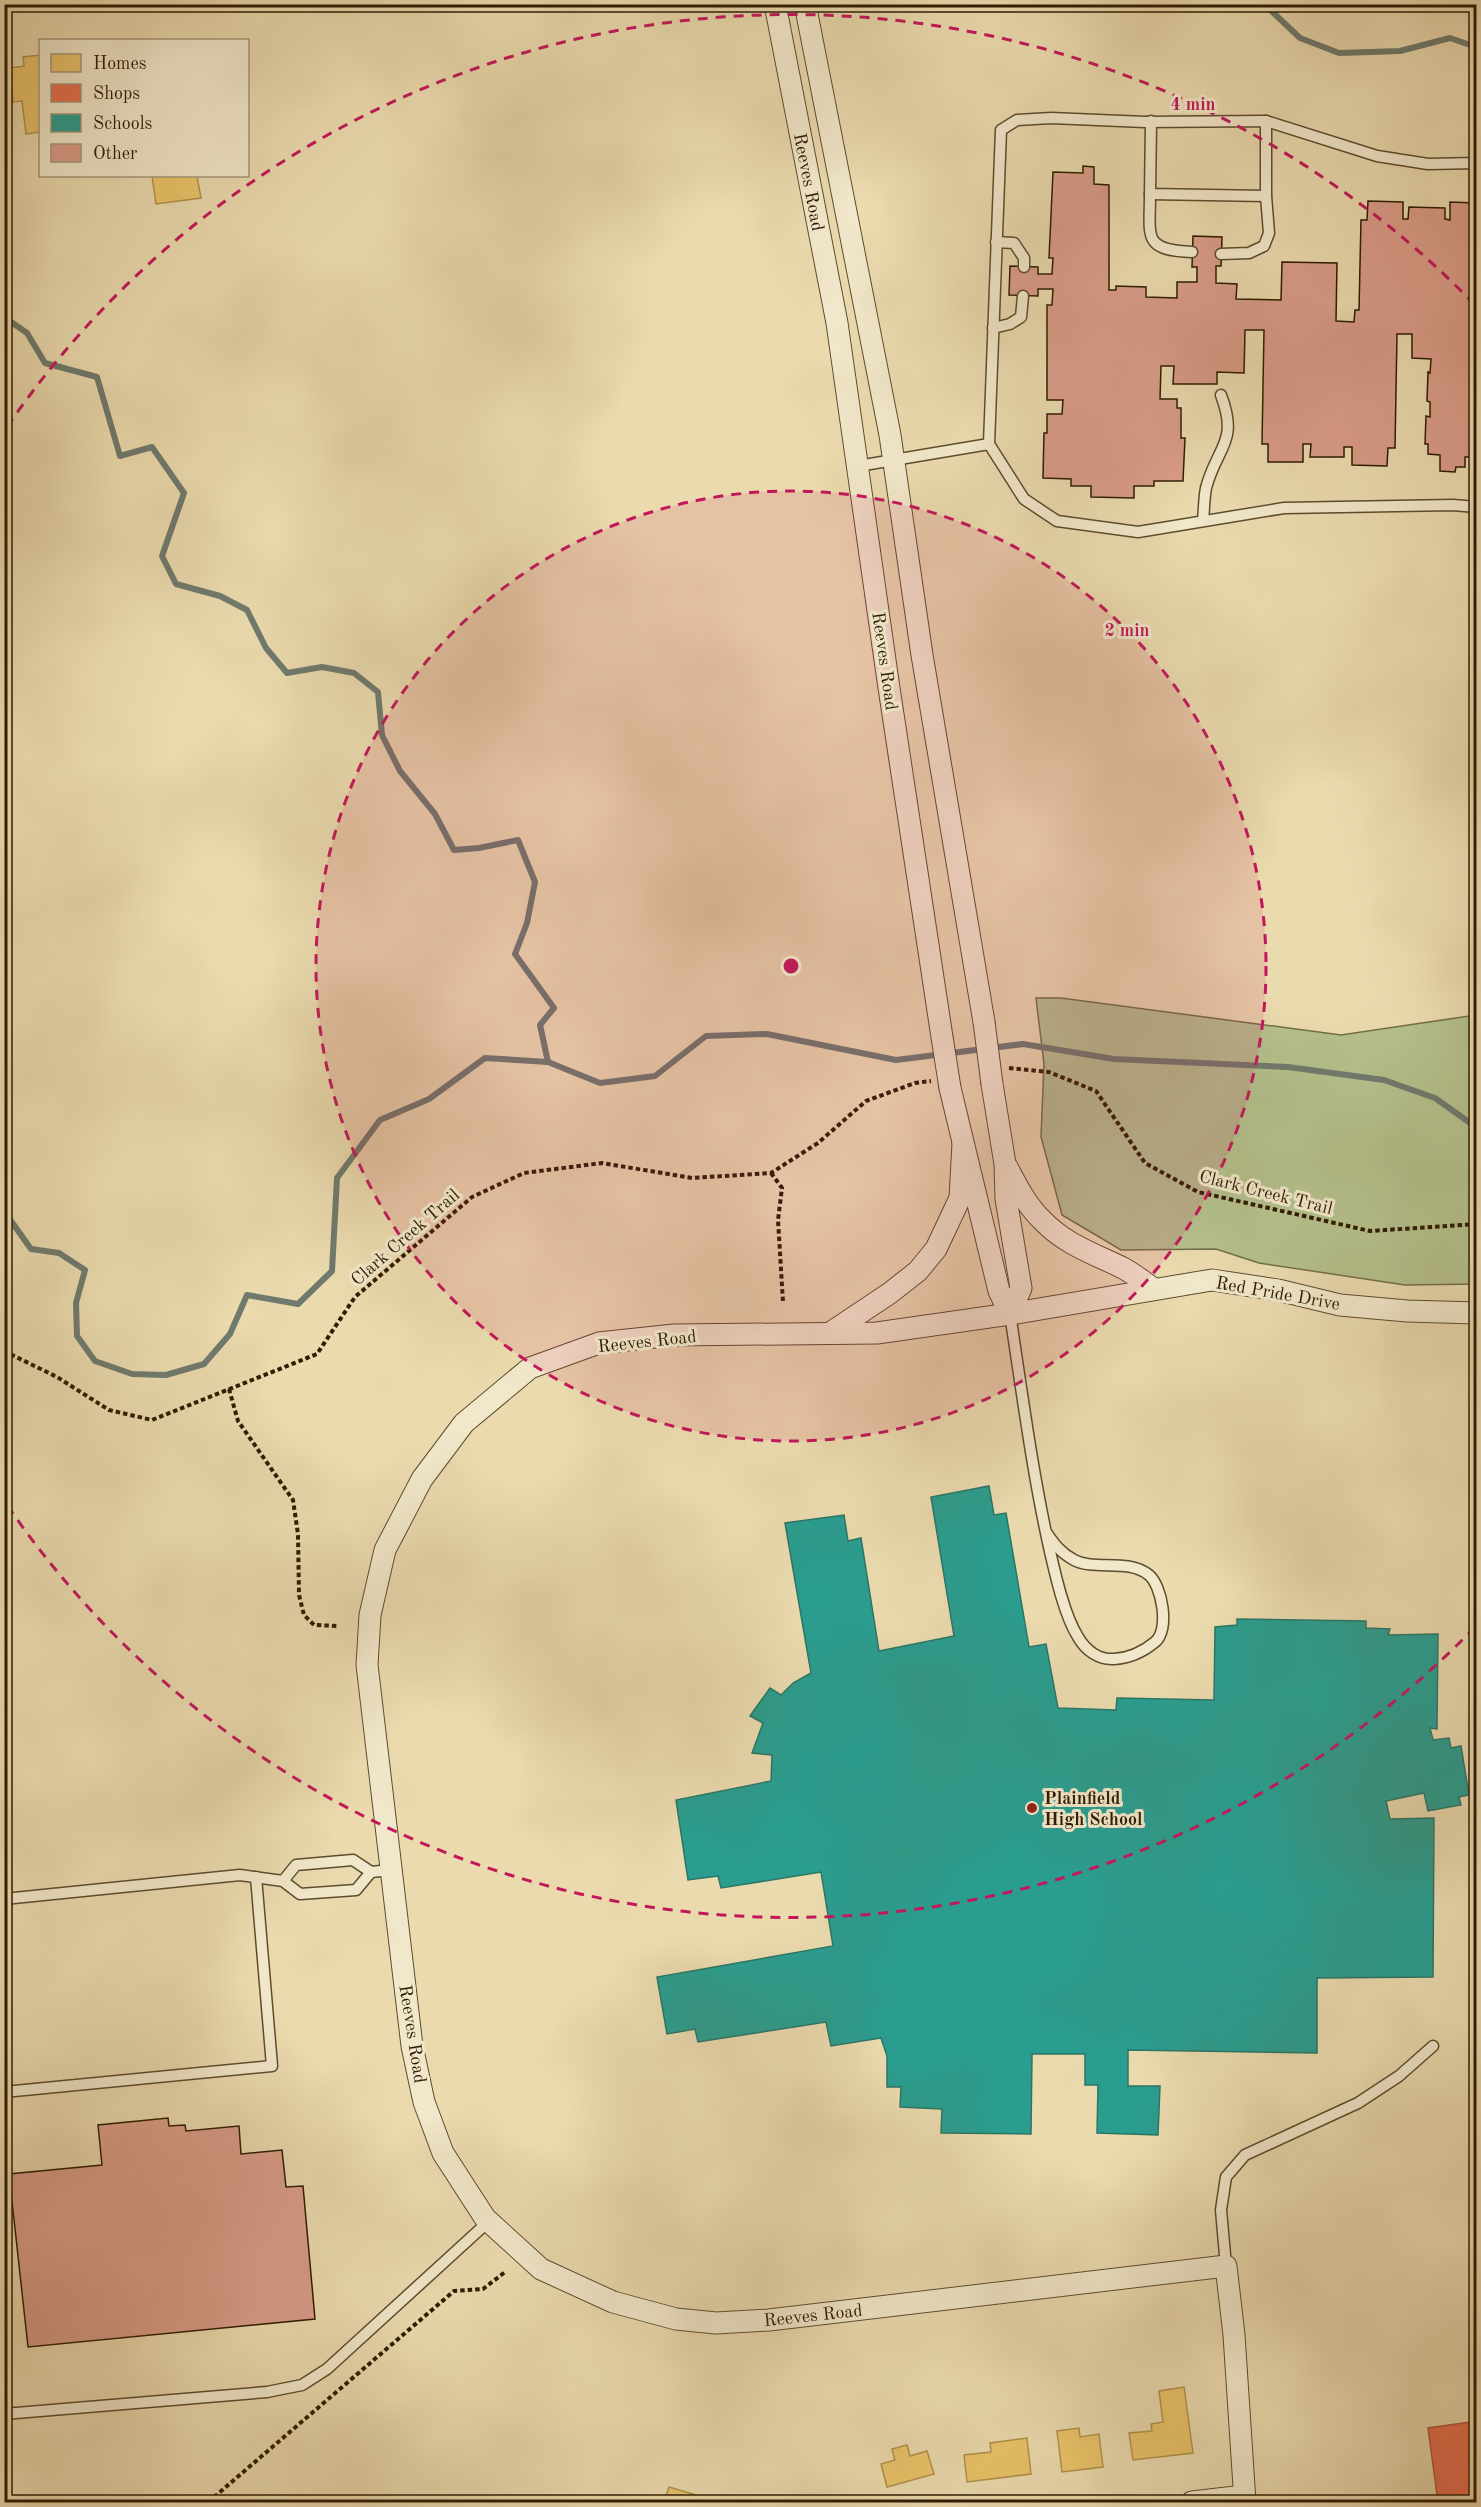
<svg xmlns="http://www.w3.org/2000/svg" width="1481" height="2507" font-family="'Old Standard TT',serif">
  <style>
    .green { fill: #b4c08c; stroke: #716e48; stroke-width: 1.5 }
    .homes { fill: #e9c46a; stroke: #b1924b; stroke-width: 1.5 }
    .shops { fill: #e76f51; stroke: #b0563a; stroke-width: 1.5 }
    .schools { fill: #2a9d8f; stroke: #2b7665; stroke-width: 1.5 }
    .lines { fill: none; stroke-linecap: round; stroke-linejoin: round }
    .stream { stroke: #6f7a6d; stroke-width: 6 }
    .building { fill: #d99c88; stroke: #2e1c03; stroke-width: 1.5 }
    .service-casing { stroke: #5d4c2e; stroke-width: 13 }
    .minor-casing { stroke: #5d4c2e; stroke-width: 23 }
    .path { stroke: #2e1c03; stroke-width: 4; stroke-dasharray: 4.5 3; stroke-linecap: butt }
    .service { stroke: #f1e7ca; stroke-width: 10 }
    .minor { stroke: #f1e7ca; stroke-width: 21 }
    .minor-bridge-casing { stroke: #5d4c2e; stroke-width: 23; stroke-linecap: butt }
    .minor-bridge { stroke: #f1e7ca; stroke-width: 21 }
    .ring { fill: none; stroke: #c2185b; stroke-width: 3; stroke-dasharray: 10 8 }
    .poi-dot { fill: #8f2418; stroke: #f1e7ca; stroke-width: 2 }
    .labels { text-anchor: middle; stroke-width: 6; stroke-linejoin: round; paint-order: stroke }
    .street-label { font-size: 18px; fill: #2e1c03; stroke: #f1e7ca }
    .poi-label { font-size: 18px; font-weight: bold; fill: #2e1c03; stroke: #f1e7ca; text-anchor: start }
    .centre { fill: #c2185b; stroke: #f1e7ca; stroke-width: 3 }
    .ring-label { font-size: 18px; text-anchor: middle; font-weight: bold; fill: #c2185b; stroke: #f1e7ca; stroke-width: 6; stroke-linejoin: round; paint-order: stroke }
  </style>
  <rect width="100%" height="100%" fill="#eadaae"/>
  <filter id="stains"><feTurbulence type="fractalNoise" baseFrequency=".00333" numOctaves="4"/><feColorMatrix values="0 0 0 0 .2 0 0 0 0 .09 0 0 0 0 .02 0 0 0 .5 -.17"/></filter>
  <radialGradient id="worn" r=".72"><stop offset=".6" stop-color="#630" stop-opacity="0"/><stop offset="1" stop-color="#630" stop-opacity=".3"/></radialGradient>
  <path class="green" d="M1036,998H1061L1341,1035L1476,1015V1284L1405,1285L1259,1263L1216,1249L1121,1250L1062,1215L1041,1137L1044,1064Z"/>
  <g class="homes">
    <path d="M40,55V132L26,134L22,101L13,102L9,68L24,66L23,57Z"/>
    <path d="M152,176H197L201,198L156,204Z"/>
    <path d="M1184,2387L1193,2453L1133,2460L1129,2433L1152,2431L1151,2424L1163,2422L1159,2391Z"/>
    <path d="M1079,2428L1080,2437L1099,2434L1103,2467L1062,2472L1057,2431Z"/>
    <path d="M1027,2438L1031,2474L967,2482L964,2455L991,2452L990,2443Z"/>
    <path d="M907,2445L910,2456L927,2451L934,2474L887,2487L881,2464L895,2460L892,2449Z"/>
    <path d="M669,2487L720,2502H654L655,2499L664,2502Z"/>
  </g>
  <path class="shops" d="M1470,2422L1476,2468V2502H1438L1428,2428Z"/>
  <path class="schools" d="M989,1486L994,1515L1006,1513L1029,1647L1046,1644L1058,1708L1116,1710L1117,1698L1214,1700L1215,1627L1237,1625V1619L1366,1621V1628L1390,1629L1388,1635L1438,1634L1437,1729L1430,1728L1433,1740L1449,1738L1451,1748L1461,1746L1469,1795L1459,1797L1461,1805L1428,1811L1424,1793L1386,1801L1390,1819L1434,1818L1433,1977L1317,1978V2053L1128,2050V2086H1160L1158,2135L1097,2133L1098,2085H1085V2054H1032L1031,2134L941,2133L942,2109L900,2107L901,2087H887V2056L881,2038L831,2046L826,2022L698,2042L695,2029L667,2034L657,1977L833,1946L821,1872L721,1888L718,1876L688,1880L676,1800L771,1781L772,1755L752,1753L763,1723L750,1716L770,1688L781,1695L793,1683L811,1673L785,1523L844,1515L848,1541L861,1538L879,1651L954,1636L931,1497Z"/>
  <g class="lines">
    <g class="stream">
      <path d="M1264,4L1300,38L1339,53L1400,51L1450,38L1476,47"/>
      <path d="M4,317L27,333L45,363L97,377L120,456L152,447L184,493L162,556L176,584L220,596L247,610L266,648L287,673L322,667L354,673L378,692L382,735L400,771L435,814L454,850L479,848L518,840L535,882L527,923L515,954L554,1008L540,1025L548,1062"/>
      <path d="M4,1211L31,1249L59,1253L85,1270L76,1303L77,1336L95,1361L132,1374L166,1375L204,1364L230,1334L247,1295L298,1304L332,1271L337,1178L380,1120L429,1099L485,1058L548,1062L600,1083L655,1076L706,1036L767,1034L896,1060L1023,1044L1114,1059L1288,1067L1384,1080L1435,1098L1476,1127"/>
    </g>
  </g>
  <g class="building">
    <path d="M1083,166L1094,167V184L1109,185V290H1116V286L1146,287V297L1177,298V282H1197V267H1192L1193,236L1222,237L1221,266H1216V283L1237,284L1236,299L1281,300L1282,262L1337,263L1336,321L1354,322L1355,310H1359L1361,220H1367L1368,201L1403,202V219H1408L1409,207L1445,208V219L1450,220V202L1476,203V457H1465V467H1456L1455,472L1440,471V455L1428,454V444H1425L1426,416L1430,417V402L1427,401L1428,372L1430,373L1431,359L1412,358V334H1397L1395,448H1388L1387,466L1352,465V447H1344V457H1310L1311,444H1303V462H1268V444H1262L1264,330H1245L1244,373L1217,372V384H1173L1174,366H1161L1160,399H1177V408H1181V438H1185L1183,481H1154V486H1134V498L1091,497V486H1071V479L1043,478L1044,433H1047V414H1062L1063,400H1047V305H1052L1053,289H1038V296L1009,295L1010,266L1038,267V274H1052L1053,258H1049L1053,172L1083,173Z"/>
    <path d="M168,2118L169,2126L185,2125L186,2131L239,2126L241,2154L282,2150L286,2187L303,2186L315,2319L28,2347L9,2174L102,2165L98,2125Z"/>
  </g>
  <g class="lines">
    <g class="service-casing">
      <g id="service">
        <path d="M1151,121L1150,194L1266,196V121"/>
        <path d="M1476,163L1428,164L1377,156L1266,121L1145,122L1051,118L1017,120L1001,130L989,444L1024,499L1057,521L1138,532L1284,508L1453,505L1476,507"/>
        <path d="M1150,194C1150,237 1142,250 1192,252"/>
        <path d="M996,242L1014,243L1024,258V267"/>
        <path d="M1221,254L1249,253L1264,246L1269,233L1266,196"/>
        <path d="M993,328L1010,324L1021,317L1023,296"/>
        <path d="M858,466L989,444"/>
        <path d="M1203,521C1204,511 1204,498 1206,488C1217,446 1239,443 1221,395"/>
        <path d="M1010,1314C1022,1392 1032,1470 1049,1547C1055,1573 1064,1615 1078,1637C1086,1651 1099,1660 1114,1659C1131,1658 1143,1652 1155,1642C1170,1630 1162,1586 1149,1575C1128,1558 1095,1571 1074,1560C1061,1553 1054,1544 1046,1532"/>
        <path d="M283,1881L296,1865L353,1860L371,1872L391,1870"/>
        <path d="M4,1899L240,1875L283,1881L300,1894L356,1890L371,1872"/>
        <path d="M4,2092L272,2066L256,1877"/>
        <path d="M1226,2266L1221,2210L1226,2177L1245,2155L1358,2103L1399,2076L1433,2046"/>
        <path d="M4,2414L267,2392L302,2385L327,2369L488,2222"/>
      </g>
    </g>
    <g class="minor-casing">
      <g id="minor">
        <path d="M775,4L837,323L889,688L942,1037"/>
        <path d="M805,4L890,435L922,655L984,1022"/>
        <path d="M992,1084L1005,1164L1006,1199L1021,1288L1010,1314"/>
        <path d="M950,1088L999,1291L1010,1314"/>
        <path d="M1007,1167C1017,1186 1027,1206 1043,1221C1066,1245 1095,1254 1123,1268C1134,1274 1144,1282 1154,1289"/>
        <path d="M830,1333L890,1293L918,1271L936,1249L960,1198L963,1143"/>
        <path d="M1192,2502L1244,2496"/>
        <path d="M1245,2502L1234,2335L1226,2266L769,2320L716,2323L676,2319L613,2302L541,2269L485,2218L443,2153L424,2102L412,2046L367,1665L370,1615L385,1550L422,1479L464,1423L530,1368L599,1343L674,1335L877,1333L1010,1314L1212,1280L1278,1290L1340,1305L1407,1311L1476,1313"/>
      </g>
    </g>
    <g class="path">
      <path d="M1009,1068L1049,1072L1096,1091L1145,1163L1198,1192L1370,1231L1476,1224"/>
      <path d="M771,1173L782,1188L778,1220L783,1302"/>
      <path d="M4,1351L57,1377L109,1410L152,1420L317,1354L355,1297L472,1197L524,1173L602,1163L692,1178L771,1173L818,1143L866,1101L915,1083L931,1081"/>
      <path d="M229,1389L238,1421L293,1500L298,1534L299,1595L304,1615L314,1625L338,1626"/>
      <path d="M200,2502L213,2498L454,2291L483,2289L505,2272"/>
    </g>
    <use href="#service" class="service"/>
    <use href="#minor" class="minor"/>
    <g class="minor-bridge-casing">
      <g id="minor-bridge">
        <path d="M984,1022L992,1084"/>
        <path d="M942,1037L950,1088"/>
      </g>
    </g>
    <use href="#minor-bridge" class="minor-bridge"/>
  </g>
  <circle cx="791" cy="966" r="475" fill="#c2185b" fill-opacity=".12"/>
  <g class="ring">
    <circle cx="791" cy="966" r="475"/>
    <path d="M1475 1627A951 951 0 0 1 7 1505M7 427A951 951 0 0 1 1475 305"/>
  </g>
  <circle class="poi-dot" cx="1032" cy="1808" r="6"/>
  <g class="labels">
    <g class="street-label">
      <text transform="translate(809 182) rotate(79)" y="6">Reeves Road</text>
      <text transform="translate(885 661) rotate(82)" y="6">Reeves Road</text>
      <text transform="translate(1266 1192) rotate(14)" y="6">Clark Creek Trail</text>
      <text transform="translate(405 1237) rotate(-41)" y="6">Clark Creek Trail</text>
      <text transform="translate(1278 1293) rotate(10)" y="6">Red Pride Drive</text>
      <text transform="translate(647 1341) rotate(-6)" y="6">Reeves Road</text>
      <text transform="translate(413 2034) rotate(81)" y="6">Reeves Road</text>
      <text transform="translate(813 2315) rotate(-6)" y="6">Reeves Road</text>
    </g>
    <g class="poi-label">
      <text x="1044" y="1804">Plainfield<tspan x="1044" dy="21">High School</tspan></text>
    </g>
  </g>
  <circle cx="791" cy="966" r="9" class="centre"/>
  <g class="ring-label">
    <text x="1193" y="110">4 min</text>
    <text x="1127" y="636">2 min</text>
  </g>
  <rect width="1481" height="2507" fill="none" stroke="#eadaae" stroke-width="24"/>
  <rect x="6" y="6" width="1469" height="2495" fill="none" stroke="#2e1c03" stroke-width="3"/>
  <rect x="12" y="12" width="1457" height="2483" fill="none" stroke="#2e1c03" stroke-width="1.5"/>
  <rect x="39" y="39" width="210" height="138" fill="#f1e7ca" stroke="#a3967a" stroke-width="1.5"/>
  <rect x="51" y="54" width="30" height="18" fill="#e9c46a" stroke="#a3967a" stroke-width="1.5"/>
  <text x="93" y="69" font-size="18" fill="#2e1c03">Homes</text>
  <rect x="51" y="84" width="30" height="18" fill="#e76f51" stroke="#a3967a" stroke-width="1.5"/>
  <text x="93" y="99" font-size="18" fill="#2e1c03">Shops</text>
  <rect x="51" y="114" width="30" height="18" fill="#2a9d8f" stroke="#a3967a" stroke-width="1.5"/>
  <text x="93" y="129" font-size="18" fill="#2e1c03">Schools</text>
  <rect x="51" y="144" width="30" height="18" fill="#d99c88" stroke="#a3967a" stroke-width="1.5"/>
  <text x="93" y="159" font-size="18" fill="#2e1c03">Other</text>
  <rect width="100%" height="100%" filter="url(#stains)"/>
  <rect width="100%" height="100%" fill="url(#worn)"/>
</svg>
